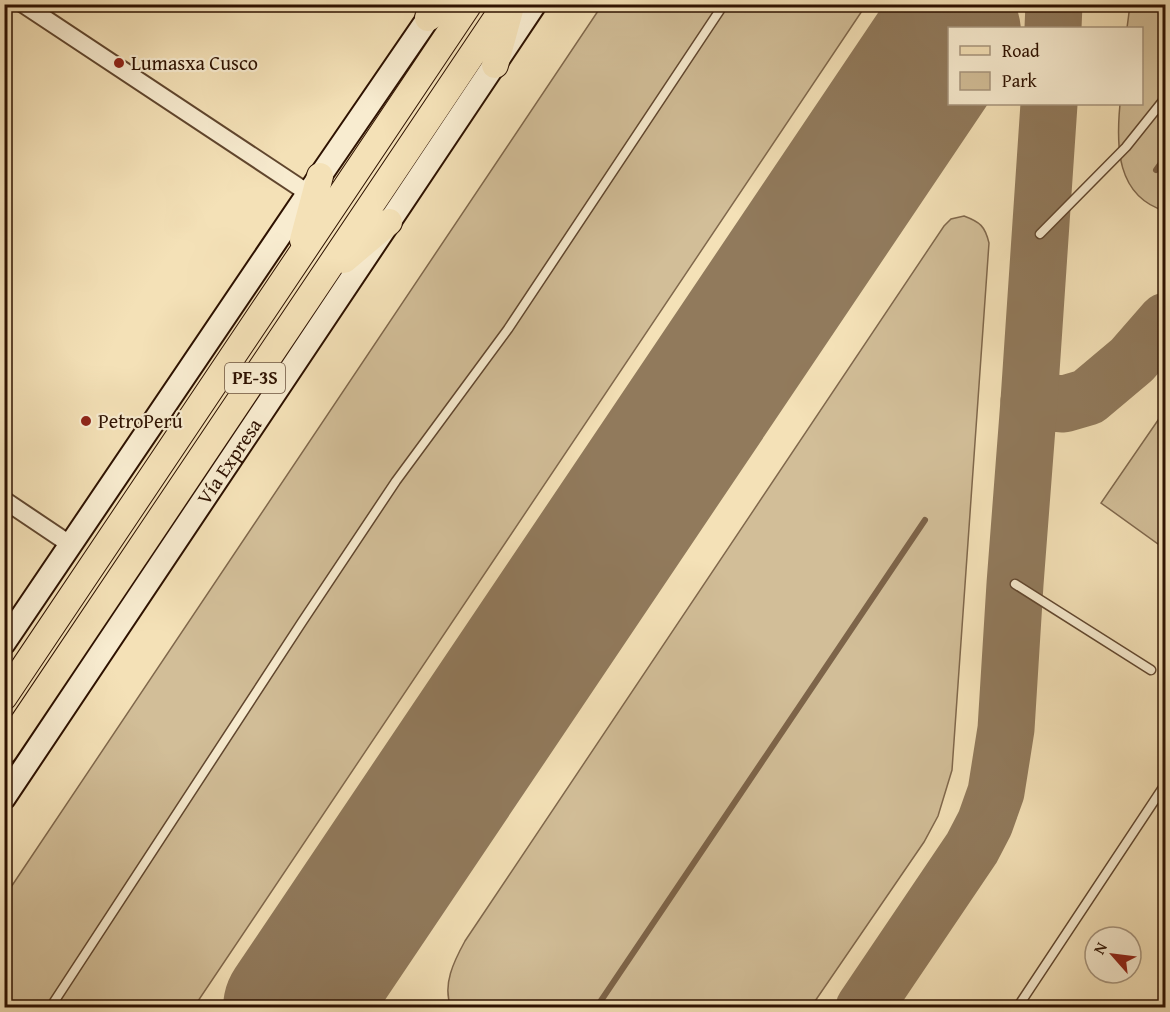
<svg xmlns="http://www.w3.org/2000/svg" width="1170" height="1012" font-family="'Gentium Book Plus',serif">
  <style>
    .green { fill: #d2be98; stroke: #80684c; stroke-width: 1.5 }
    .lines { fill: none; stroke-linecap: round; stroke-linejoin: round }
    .stream { stroke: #7d6449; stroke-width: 6 }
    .taxiway { stroke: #917a5c; stroke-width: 57 }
    .runway { stroke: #917a5c; stroke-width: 142 }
    .lane-casing { stroke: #60462e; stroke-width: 11 }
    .street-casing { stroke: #60462e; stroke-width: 20 }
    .secondary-casing { stroke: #2e1201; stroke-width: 26 }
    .primary-casing { stroke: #2e1201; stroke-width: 28 }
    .lane { stroke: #f8ecd0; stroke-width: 8 }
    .street { stroke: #f8ecd0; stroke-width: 16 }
    .secondary { stroke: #f8ecd0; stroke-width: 22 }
    .primary { stroke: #f4e1b7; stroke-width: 26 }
    .poi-dot { fill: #8f2418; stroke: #f8ecd0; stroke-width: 2 }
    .labels { text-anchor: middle; stroke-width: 4.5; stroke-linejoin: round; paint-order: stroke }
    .shield { fill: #f8ecd0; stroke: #6b533f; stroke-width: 1.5 }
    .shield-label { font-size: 18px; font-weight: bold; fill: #2e1201 }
    .poi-label { font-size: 20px; fill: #2e1201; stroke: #f8ecd0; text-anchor: start }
    .street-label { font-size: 20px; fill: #2e1201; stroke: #f8ecd0 }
  </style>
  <rect width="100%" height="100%" fill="#f4e1b7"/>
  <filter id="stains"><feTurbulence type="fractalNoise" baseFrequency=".00333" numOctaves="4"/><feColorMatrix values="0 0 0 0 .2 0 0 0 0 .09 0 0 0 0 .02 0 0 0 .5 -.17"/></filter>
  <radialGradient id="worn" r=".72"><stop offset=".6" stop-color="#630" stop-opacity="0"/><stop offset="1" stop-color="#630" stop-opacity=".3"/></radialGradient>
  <g class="green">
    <path d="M602,5H866L194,1007L5,1008V896Z"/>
    <path d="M1130,5H1165V211C1116,196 1116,146 1120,104H1142V28H1127Z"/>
    <path d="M964,216C980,222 985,226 989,243L952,770L938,816L924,842L811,1007H451C442,985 454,961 465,941L944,226L951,219Z"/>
    <path d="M1165,410V549L1101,503Z"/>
  </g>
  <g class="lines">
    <g class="stream">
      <path d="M1156,170L1166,156"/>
      <path d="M596,1008L925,520"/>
    </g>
    <g class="taxiway">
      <path d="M1053,28L1054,4"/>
      <path d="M922,74L950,78"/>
      <path d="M1029,401L1064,404L1088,397L1132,360L1166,321"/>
      <path d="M334,948L339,984L348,1008"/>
      <path d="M864,1008L972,848L985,823L996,792L1006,729L1015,584L1029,401L1049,104"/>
    </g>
    <path class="runway" d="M294,1008L950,33"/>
    <g class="lane-casing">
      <g id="lane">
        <path d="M1040,234L1126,147L1166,97"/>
        <path d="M1015,584L1151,670"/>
        <path d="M50,1008L302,622L396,481L508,329L724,4"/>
        <path d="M1017,1008L1166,783"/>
      </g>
    </g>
    <g class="street-casing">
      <g id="street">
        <path d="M23,4L308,193"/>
        <path d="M4,500L71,545"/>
      </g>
    </g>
    <g class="secondary-casing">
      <g id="secondary">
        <path d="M4,643L320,176L438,4"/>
        <path id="s1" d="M4,798L535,4"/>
      </g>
    </g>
    <g class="primary-casing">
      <g id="primary">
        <path d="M428,18L448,4"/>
        <path d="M495,65L510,10"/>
        <path d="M303,240L320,176"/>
        <path d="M344,260L389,222"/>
        <path d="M4,697L469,4"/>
        <path d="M4,751L506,4"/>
      </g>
    </g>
    <use href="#lane" class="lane"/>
    <use href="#street" class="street"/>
    <use href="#secondary" class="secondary"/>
    <use href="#primary" class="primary"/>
  </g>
  <g class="poi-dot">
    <circle cx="119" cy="63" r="6"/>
    <circle cx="86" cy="421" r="6"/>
  </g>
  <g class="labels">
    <rect class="shield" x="225" y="363" width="60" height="30" rx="4.5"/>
    <g class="shield-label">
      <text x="255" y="384">PE-3S</text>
    </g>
    <g class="poi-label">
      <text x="131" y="70">Lumasxa Cusco</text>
      <text x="98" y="428">PetroPerú</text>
    </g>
    <g class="street-label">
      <text dy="7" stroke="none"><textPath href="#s1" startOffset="405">Vía Expresa</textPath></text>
    </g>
  </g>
  <rect width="1170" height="1012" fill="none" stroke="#f4e1b7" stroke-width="24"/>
  <rect x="6" y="6" width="1158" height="1000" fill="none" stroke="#2e1201" stroke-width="3"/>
  <rect x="12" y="12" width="1146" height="988" fill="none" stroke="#2e1201" stroke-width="1.5"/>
  <rect x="948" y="27" width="195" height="78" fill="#f8ecd0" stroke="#a7957d" stroke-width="1.5"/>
  <rect x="960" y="46" width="30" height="9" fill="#f4e1b7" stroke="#a7957d" stroke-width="1.5"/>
  <text x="1002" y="57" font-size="18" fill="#2e1201">Road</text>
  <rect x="960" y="72" width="30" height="18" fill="#d2be98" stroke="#a7957d" stroke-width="1.5"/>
  <text x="1002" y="87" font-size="18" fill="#2e1201">Park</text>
  <g transform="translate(1113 955) rotate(298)"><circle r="28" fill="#f8ecd0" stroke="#a7957d" stroke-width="1.5"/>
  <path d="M0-4.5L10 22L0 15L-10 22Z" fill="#8f2418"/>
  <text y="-9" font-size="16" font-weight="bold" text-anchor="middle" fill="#2e1201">N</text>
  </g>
  <rect width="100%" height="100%" filter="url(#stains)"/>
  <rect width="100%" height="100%" fill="url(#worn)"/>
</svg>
